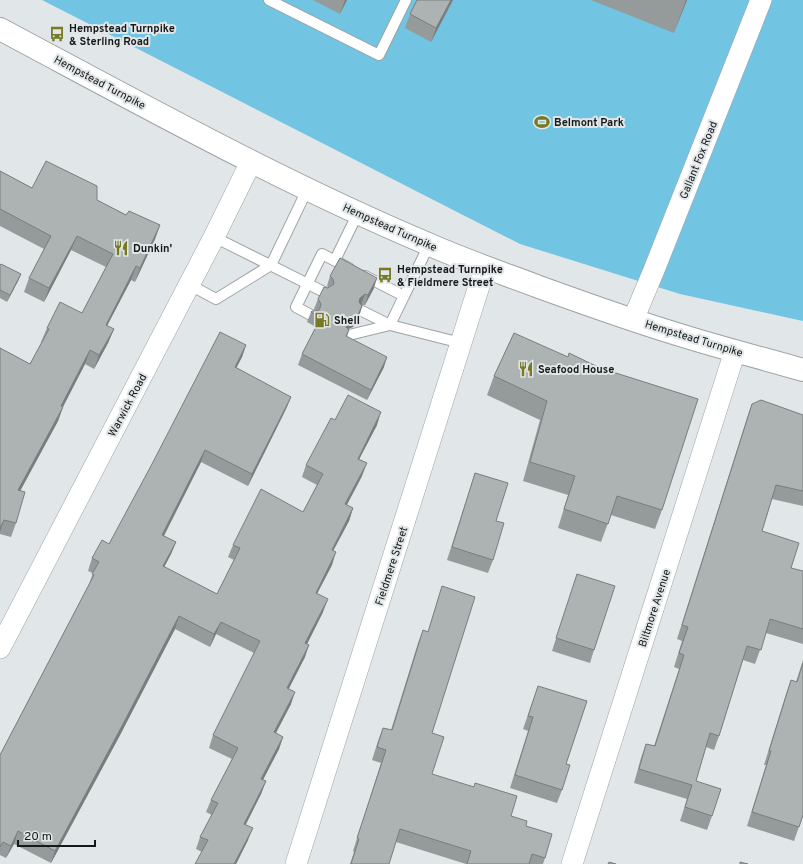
<svg xmlns="http://www.w3.org/2000/svg" width="803" height="864" font-family="Overpass,sans-serif">
  <style>
    .green { fill: #71c5e3 }
    .lines { fill: none; stroke-linecap: round; stroke-linejoin: round }
    .service-casing { stroke: #9da3a5; stroke-width: 12 }
    .minor-casing { stroke: #9da3a5; stroke-width: 22 }
    .primary-casing { stroke: #9da3a5; stroke-width: 24 }
    .service { stroke: #fff; stroke-width: 10 }
    .minor { stroke: #fff; stroke-width: 21 }
    .primary { stroke: #fff; stroke-width: 22 }
    .wall { fill: #959a9a }
    .shaded-wall { fill: #797d7d }
    .building { fill: #adb3b3; stroke: #797d7d }
    .labels { text-anchor: middle; stroke-width: 4; stroke-linejoin: round; paint-order: stroke }
    .poi-label { font-size: 11px; font-weight: bold; fill: #161819; stroke: #e1e6e8; text-anchor: start }
    .street-label { font-size: 11px; fill: #161819; stroke: #e1e6e8 }
  </style>
  <rect width="100%" height="100%" fill="#e1e6e8"/>
  <path class="green" d="M42,0H803V321L680,294L520,244Z"/>
  <g class="lines">
    <g class="service-casing">
      <g id="service">
        <path d="M269,0L379,55L406,0"/>
        <path d="M214,237L324,292"/>
        <path d="M335,260L358,213"/>
        <path d="M365,276L404,296L429,245"/>
        <path d="M190,285L216,299L271,265L307,190"/>
        <path d="M362,311L390,325L461,343"/>
        <path d="M311,315L296,307L322,254L349,268"/>
        <path d="M349,335L390,325L404,296"/>
      </g>
    </g>
    <g class="minor-casing">
      <g id="minor">
        <path d="M633,320L654,270L761,0"/>
        <path d="M0,648L214,237L251,162"/>
        <path d="M296,864L485,267"/>
        <path d="M572,864L735,351"/>
      </g>
    </g>
    <g class="primary-casing">
      <path id="primary" d="M0,29C141,104 281,182 428,244C464,260 502,273 539,287C586,304 633,321 680,335C721,348 762,358 803,370"/>
    </g>
    <use href="#service" class="service"/>
    <use href="#minor" class="minor"/>
    <use href="#primary" class="primary"/>
  </g>
  <g class="wall">
    <path d="M313,0H347L340,14Z"/>
    <path d="M417,0H453L431,42L405,28L410,14Z"/>
    <path d="M591,0H687L674,33Z"/>
    <path d="M0,171L32,188L97,200L126,215L160,225L155,239L135,282L131,280L107,326L114,329L108,343L94,369L85,364L63,407L58,421L20,491L16,523L11,537L0,534V348L30,364L42,342H41L47,328L82,313L106,267L71,250L44,302L24,292L29,278L44,249L0,226Z"/>
    <path d="M0,265L21,274L18,281L7,302L0,298Z"/>
    <path d="M330,276L374,288L365,305H361L362,306L359,317L353,327L348,329L349,330L347,337L384,367L367,400L298,365L302,354L316,327L307,322L311,312L315,311L314,309L318,299L329,288L327,286Z"/>
    <path d="M514,333L662,510L655,529L611,515L601,542L558,528L568,495L523,481L540,420L487,395L494,376Z"/>
    <path d="M246,345L242,357L236,368L291,397L286,409L248,486L201,462L164,536L176,542L171,554L164,567L217,594L234,560L228,557L233,545L303,512L317,485L302,477L306,465L335,420L377,425L359,459L362,476L347,505L353,508L349,521L333,551L332,565L317,594L323,612L307,644L305,657L289,688L291,704L276,733L283,737L279,749L263,780L266,781L261,794L246,824L248,840L236,864H195L202,852L196,849L200,837L212,815L206,812L211,800L232,759L209,748L213,735L254,653L216,634L210,647L175,629L119,737L51,863L14,844L6,858L0,855V755L88,587L93,573L88,571L92,558L109,544Z"/>
    <path d="M752,404L803,415V506L772,499L762,531L791,568L803,571V644L766,633L755,664L743,660L719,736L714,750L706,747L696,781L712,816L707,830L680,821L687,799L634,783L641,758L646,744L654,746L679,669L674,667L682,641L677,639L747,418Z"/>
    <path d="M475,473L493,560L488,573L447,560Z"/>
    <path d="M577,574L594,650L590,663L552,651Z"/>
    <path d="M442,586L432,733V774L511,816L526,826L545,858L543,864H466L396,842L389,864H350L354,852L353,851L381,763L372,760L378,741L383,728L391,730L418,643L423,630L428,632Z"/>
    <path d="M803,660V815L794,841L747,826L766,765H764L786,694L791,680L796,682Z"/>
    <path d="M538,686L566,764L562,790L557,803L510,788L528,731L523,729Z"/>
  </g>
  <g class="shaded-wall">
    <path d="M345,0H347L340,14Z"/>
    <path d="M451,0H453L431,42L436,28Z"/>
    <path d="M686,0H687L674,33Z"/>
    <path d="M160,225L155,239L135,282L140,268Z"/>
    <path d="M77,236L71,250L44,302L49,288Z"/>
    <path d="M136,266L131,280L100,339L106,325Z"/>
    <path d="M21,274L18,281L7,302L10,295Z"/>
    <path d="M377,278L374,288L365,305L368,295Z"/>
    <path d="M365,294L361,305L356,308L360,298Z"/>
    <path d="M362,306L359,317L353,327L345,330L346,323L348,320Z"/>
    <path d="M114,329L108,343L94,369L99,355Z"/>
    <path d="M246,345L242,357L230,380L235,367Z"/>
    <path d="M90,350L85,364L56,420L61,406Z"/>
    <path d="M387,357L384,367L367,400L371,390Z"/>
    <path d="M291,397L286,409L248,486L252,474Z"/>
    <path d="M63,407L58,421L13,504L18,490Z"/>
    <path d="M381,412L377,425L353,471L358,459Z"/>
    <path d="M205,450L201,462L158,547L162,535Z"/>
    <path d="M367,463L362,476L340,517L345,504Z"/>
    <path d="M353,508L349,521L327,562L332,550Z"/>
    <path d="M4,520L0,532V528Z"/>
    <path d="M176,542L171,554L158,579L163,566Z"/>
    <path d="M336,552L332,565L311,605L316,593Z"/>
    <path d="M328,599L323,612L301,656L305,643Z"/>
    <path d="M179,616L175,629L119,737L51,863L55,851Z"/>
    <path d="M221,622L216,634L210,647L214,634Z"/>
    <path d="M309,645L305,657L283,700L287,688Z"/>
    <path d="M295,692L291,704L270,744L274,732Z"/>
    <path d="M283,737L279,749L257,791L261,779Z"/>
    <path d="M266,781L261,794L240,836L244,824Z"/>
    <path d="M253,828L248,840L236,864H234Z"/>
    <path d="M18,831L14,844L6,858L11,846Z"/>
  </g>
  <g class="building">
    <path d="M417,0H451L436,28L410,14Z"/>
    <path d="M46,161L97,186V200L126,215L129,211L160,225L140,268L136,266L106,325L114,329L99,355L90,350L61,406L63,407L18,490L25,492L16,523L4,520L0,528V348L30,364L49,329L47,328L60,302L82,313L113,254L77,236L49,288L29,278L51,236L0,209V171L32,188Z"/>
    <path d="M340,258L377,278L368,295L365,294L360,298L359,302L362,306L357,317L348,320L346,323V327L349,330L346,336L387,357L371,390L302,354L321,317L311,312L312,311H318L320,308L321,304L318,299L324,287L328,288L334,284L333,279L330,276Z"/>
    <path d="M1,264L21,274L10,295L0,290V265Z"/>
    <path d="M220,332L246,345L235,367L291,397L252,474L205,450L162,535L176,542L163,566L217,594L240,548L233,545L261,489L303,512L323,474L306,465L331,418L335,420L348,395L381,412L358,459L367,463L345,504L353,508L332,550L336,552L316,593L328,599L305,643L309,645L287,688L295,692L274,732L283,737L261,779L266,781L244,824L253,828L234,864H195L208,840L200,837L218,803L211,800L238,748L213,735L260,641L221,622L214,634L179,616L123,724L55,851L18,831L11,846L3,842L0,847V755L94,575L92,574L99,562L92,558L102,540L109,544L152,464Z"/>
    <path d="M514,333L568,357L569,353L600,368L698,399L662,510L617,496L608,524L564,509L575,476L530,462L547,401L494,376Z"/>
    <path d="M761,400L803,415V491L776,485L762,531L799,543L791,568L803,571V629L770,619L761,650L747,646L719,736L710,733L696,781L721,789L712,816L685,807L692,785L639,769L646,744L655,746L684,655L679,653L688,627L682,625L752,404Z"/>
    <path d="M475,473L508,483L496,521L504,523L493,560L452,547Z"/>
    <path d="M577,574L615,586L594,650L556,638Z"/>
    <path d="M442,586L475,597L432,733L444,737L432,774L474,787L475,783L517,796L511,816L527,821L526,826L552,834L545,858L532,854L529,864H467L471,851L400,829L389,864H351L359,839L357,838L386,750L377,747L383,728L392,730L423,630L428,632Z"/>
    <path d="M803,663V815L799,827L752,812L771,751H769L791,680L797,682Z"/>
    <path d="M538,686L587,701L566,764L570,765L562,790L515,775L533,717L528,716Z"/>
    <path d="M609,862L616,864H608Z"/>
    <path d="M740,862L748,864H740Z"/>
  </g>
  <defs>
    <g id="bus-bare" transform="scale(1.2)"><path d="M-5-6H5V4H4V6H2V4H-2V6H-4V4H-5ZM-3.5-4V0h7V-4ZM-3.5 1.2v1.5H-2V1.2ZM2 1.2v1.5H3.5V1.2Z" fill="#777a22" stroke="#e1e6e8" stroke-width="2.5" paint-order="stroke"/></g>
    <g id="stadium-bare" transform="scale(1.2)"><path d="M0-5a6.5 5 0 1 0 0 10a6.5 5 0 1 0 0-10ZM-3.5-1.8h7v3.6h-7Z" fill="#777a22" stroke="#e1e6e8" stroke-width="2.5" paint-order="stroke"/></g>
    <g id="restaurant-bare" transform="scale(1.2)"><path d="M-5-6h1v4h1v-4h1v4h1v-4h1v5L-1.5 .5V6h-2V.5L-5-1ZM5-6V6H3V1.5H1.5Q1.5-4 5-6Z" fill="#777a22" stroke="#e1e6e8" stroke-width="2.5" paint-order="stroke"/></g>
    <g id="fuel-bare" transform="scale(1.2)"><path d="M-5.5-6h7V0h2V4h1.3V-2.5L3-4.5l.8-.8L6-3V5H2.5V1h-1V6h-7ZM-4.2-4.7v3.2H.2V-4.7Z" fill="#777a22" stroke="#e1e6e8" stroke-width="2.5" paint-order="stroke"/></g>
  </defs>
  <g fill-rule="evenodd">
    <use href="#bus-bare" x="57" y="34"/>
    <use href="#stadium-bare" x="542" y="122"/>
    <use href="#restaurant-bare" x="121" y="248"/>
    <use href="#bus-bare" x="385" y="275"/>
    <use href="#fuel-bare" x="322" y="320"/>
    <use href="#restaurant-bare" x="526" y="369"/>
  </g>
  <g class="labels">
    <g class="poi-label">
      <text x="69" y="32">Hempstead Turnpike<tspan x="69" dy="13">&amp; Sterling Road</tspan></text>
      <text x="554" y="126">Belmont Park</text>
      <text x="133" y="252">Dunkin'</text>
      <text x="397" y="273">Hempstead Turnpike<tspan x="397" dy="13">&amp; Fieldmere Street</tspan></text>
      <text x="334" y="324">Shell</text>
      <text x="538" y="373">Seafood House</text>
    </g>
    <g class="street-label">
      <text transform="translate(100 82) rotate(28)" y="4">Hempstead Turnpike</text>
      <text transform="translate(698 160) rotate(-68)" y="4">Gallant Fox Road</text>
      <text transform="translate(390 227) rotate(24)" y="4">Hempstead Turnpike</text>
      <text transform="translate(694 338) rotate(17)" y="4">Hempstead Turnpike</text>
      <text transform="translate(127 405) rotate(-62)" y="4">Warwick Road</text>
      <text transform="translate(391 566) rotate(-72)" y="4">Fieldmere Street</text>
      <text transform="translate(654 608) rotate(-72)" y="4">Biltmore Avenue</text>
    </g>
  </g>
  <path d="M18 840v6h77v-6" fill="none" stroke="#161819" stroke-width="2"/>
  <text x="24" y="840" font-size="12" fill="#161819" stroke="#e1e6e8" stroke-width="3" paint-order="stroke">20 m</text>
</svg>
